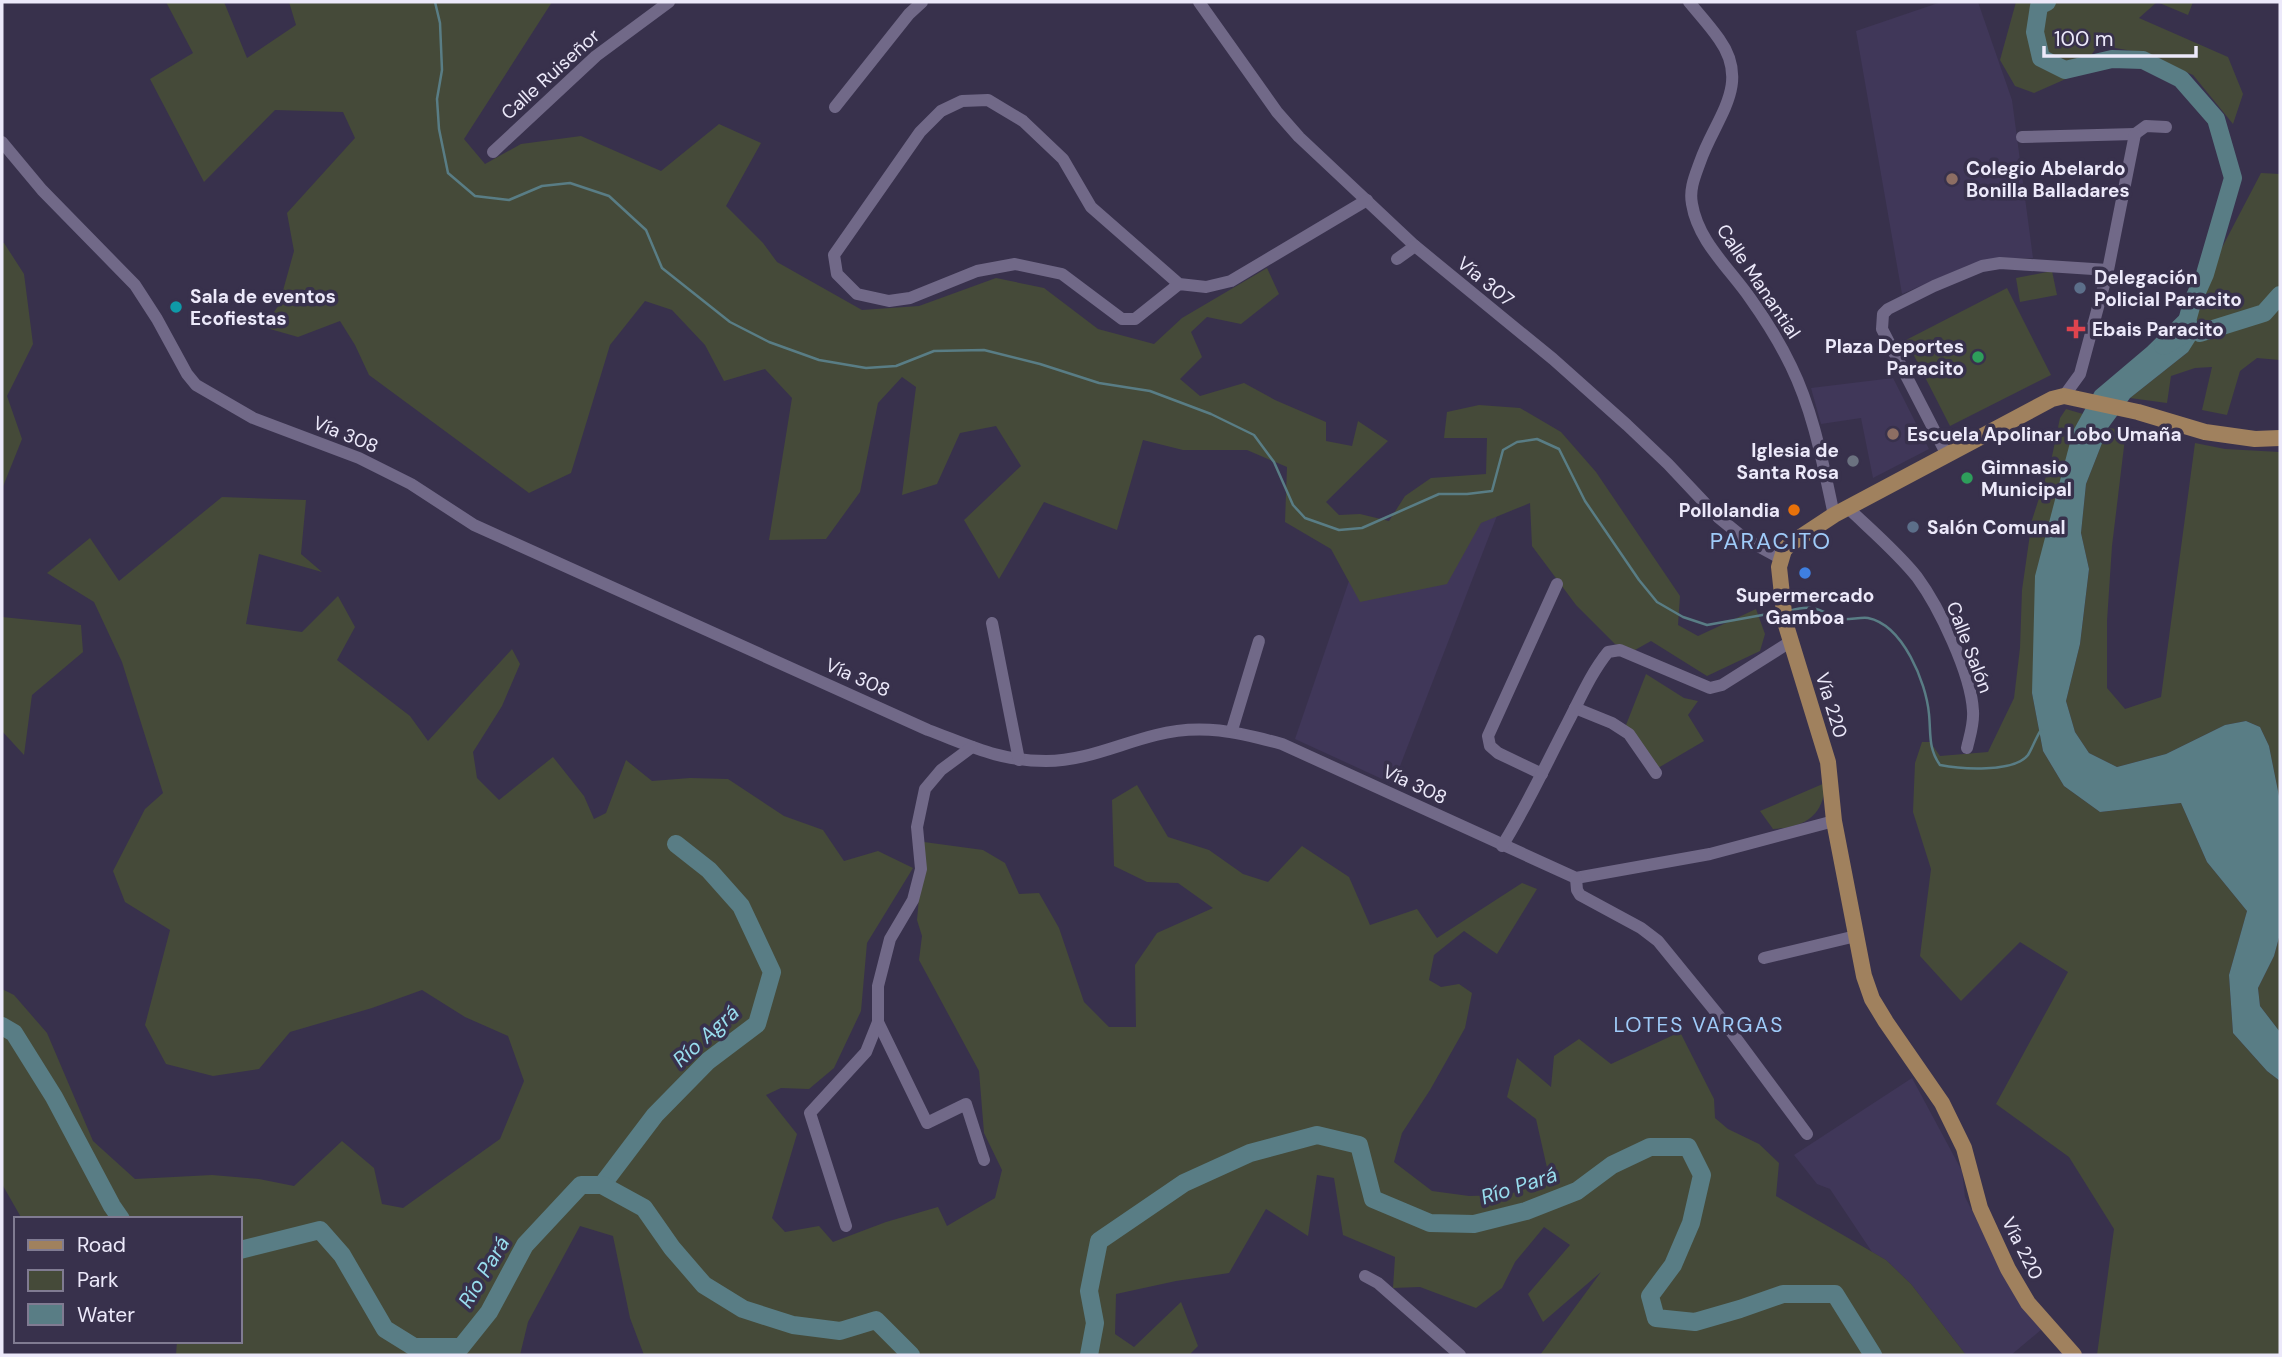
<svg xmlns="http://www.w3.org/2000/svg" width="2282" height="1357" font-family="'DM Sans',sans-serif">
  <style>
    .built { fill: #403759 }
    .green { fill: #454a39 }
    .water { fill: #597d85 }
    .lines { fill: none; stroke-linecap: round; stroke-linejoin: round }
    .stream { stroke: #597d85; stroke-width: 2.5 }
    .river { stroke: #597d85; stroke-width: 18 }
    .minor { stroke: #716988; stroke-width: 12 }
    .major { stroke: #a0815e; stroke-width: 16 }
    .education-dot { fill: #8d6e63; stroke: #38314c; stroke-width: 2.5 }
    .service-dot { fill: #5c6f8a; stroke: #38314c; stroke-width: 2.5 }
    .culture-dot { fill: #0f9aa8; stroke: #38314c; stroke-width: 2.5 }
    .health-dot { fill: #e0444e; stroke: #38314c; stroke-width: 2.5 }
    .leisure-dot { fill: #2e9e5b; stroke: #38314c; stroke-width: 2.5 }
    .worship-dot { fill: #6b7280; stroke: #38314c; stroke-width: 2.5 }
    .food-dot { fill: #e8710a; stroke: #38314c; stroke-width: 2.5 }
    .shop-dot { fill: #3f7fe0; stroke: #38314c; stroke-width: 2.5 }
    .labels { text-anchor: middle; stroke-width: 7; stroke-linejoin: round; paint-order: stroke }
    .street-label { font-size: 19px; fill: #ece9fa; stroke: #38314c }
    .poi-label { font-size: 19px; font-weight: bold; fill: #ece9fa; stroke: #38314c; text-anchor: start }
    .neighbourhood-label { font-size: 21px; letter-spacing: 2px; fill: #9fcbf9; stroke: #38314c }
    .water-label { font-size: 21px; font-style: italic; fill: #98ddee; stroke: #38314c }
    .quarter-label { font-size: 23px; letter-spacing: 2px; fill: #9fcbf9; stroke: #38314c }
  </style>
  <rect width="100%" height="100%" fill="#38314c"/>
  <g class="built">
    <path d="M1941,2H1978L2012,100L2033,258H1995L1969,265L1902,294L1856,31Z"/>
    <path d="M1893,378L1929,449L1873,478L1861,418L1821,424L1811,388Z"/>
    <path d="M1505,495L1393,784L1295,739L1363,540Z"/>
    <path d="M1912,1078L1962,1171L1965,1197L1983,1232L2042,1329L2011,1355H1966L1911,1284L1886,1260L1872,1252L1830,1189L1817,1184L1794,1155Z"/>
  </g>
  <g class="green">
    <path d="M166,2H224L247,58L296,25L289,2H552L464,139L485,164L521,144L581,136L661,171L719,124L761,143L726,206L763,243L777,262L862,310L919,306L996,278L1044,288L1098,329L1154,344L1182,318L1267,268L1279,294L1241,324L1207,317L1191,332L1202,357L1180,379L1200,396L1244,383L1275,400L1326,422V441L1352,446L1358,421L1388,441L1326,502L1339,515L1360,514L1389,521L1405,496L1431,478L1486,474L1487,438H1444L1447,412L1479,405L1520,408L1561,432L1596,472L1680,596L1678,625L1698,636L1756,609L1765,634L1760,651L1707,676L1651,641L1635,650L1615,644L1576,605L1532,546L1530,503L1481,523L1447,584L1360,602L1331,549L1285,522L1287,467L1247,450H1183L1143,440L1117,530L1044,502L999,579L964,520L1021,466L996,426L960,433L937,484L902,495L916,387L902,377L878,403L860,492L826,539L769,540L792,398L765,369L724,381L705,345L672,310L645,301L610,345L571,473L529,493L369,375L355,345L340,321L298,337L263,327L279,305L294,251L287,213L355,138L343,112L275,110L204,182L150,79L193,53Z"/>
    <path d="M2016,2H2193L2188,15L2157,2L2139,18L2228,57L2243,94L2233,124L2193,75L2144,53L2098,45L2084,66L2068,78L2034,93L2015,86L2000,60Z"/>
    <path d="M2261,173L2280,174V360L2257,358L2240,371L2227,415L2202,410L2212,367L2195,368L2171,376L2167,403L2130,398L2188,352L2194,329L2185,332L2193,303Z"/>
    <path d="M2,243H4L24,274L33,344L7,396L22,439L2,489Z"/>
    <path d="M2052,271L2057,295L2020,302L2016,278Z"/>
    <path d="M2007,288L2051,375L1950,426L1906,340Z"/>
    <path d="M2066,409L2083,414L2073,431L2032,693L2043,751L2064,786L2100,812L2181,803L2207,862L2247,911L2229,975L2233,1033L2267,1071L2280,1081V1355H2097L2114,1229L2069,1157L1996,1104L2068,972L2020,942L1961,1001L1920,956L1931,869L1913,812L1915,763L1922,742H1930L1940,756L1988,752L2014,698L2020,648L2022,590L2032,520L2051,461L2060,418Z"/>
    <path d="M2108,428L2126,430L2112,546L2107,621V688L2125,709L2161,697L2195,443L2225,449L2280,452V801L2269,746L2260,727L2246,721L2225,725L2166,754L2117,767L2089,753L2075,732L2066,701L2080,644L2089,569L2081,533L2086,484Z"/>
    <path d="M222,497L306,500L301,554L322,572L259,554L246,624L302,632L338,596L355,627L337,660L410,716L428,741L512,649L520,664L502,706L473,752L477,778L499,800L553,757L584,796L594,819L606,813L626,760L652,781L690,778L728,779L784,816L823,830L844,861L878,851L913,868L867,943L861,1011L834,1068L809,1089L781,1088L766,1095L797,1134L772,1218L785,1232L819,1226L833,1242L886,1222L938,1207L947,1226L995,1198L1002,1170L984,1133L979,1071L919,960L922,936L917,920L924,842L983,850L1005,863L1019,894L1039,893L1059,928L1084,1002L1109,1027H1136L1135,965L1157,933L1213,908L1178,883L1147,882L1114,866L1112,800L1137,785L1168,837L1209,850L1243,874L1268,882L1302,846L1349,877L1370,925L1417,909L1437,938L1522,883L1537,889L1497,954L1464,931L1434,955L1429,980L1441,987L1459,984L1472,993L1465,1028L1430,1090L1402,1133L1394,1162L1432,1191L1469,1196L1506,1195L1550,1181L1536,1119L1507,1097L1517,1058L1551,1087L1554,1056L1579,1039L1611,1064L1680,1032L1714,1099L1715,1118L1728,1129L1759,1144L1779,1163L1776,1196L1886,1260L1911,1284L1966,1355H1540L1601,1272L1543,1322L1528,1294L1570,1245L1544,1227L1515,1262L1502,1288L1476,1308L1420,1287L1393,1288L1395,1257L1343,1235L1334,1178L1317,1175L1308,1236L1266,1209L1229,1273L1176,1281L1116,1294L1115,1334L1134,1347L1181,1302L1198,1346L1189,1355H644L630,1318L613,1236L580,1226L528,1322L520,1355H176L177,1341H240V1219H22L2,1184V989L14,995L47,1033L93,1141L135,1179L212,1175L259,1179L294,1186L342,1141L374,1168L382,1204L403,1208L500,1139L524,1081L508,1036L465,1017L422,990L372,1008L290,1032L259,1069L213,1076L166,1064L145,1025L170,930L125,902L113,871L145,809L163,793L122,662L94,602L47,573L90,538L119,581Z"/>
    <path d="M2,617L81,625L83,652L32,695L24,755L2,731Z"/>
    <path d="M1646,674L1684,698L1698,701L1688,715L1704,741L1658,768L1626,725Z"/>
    <path d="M1825,783C1824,817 1804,827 1773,829L1760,811Z"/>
    <path d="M2280,934V1032L2260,1006L2258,988L2274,956Z"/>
  </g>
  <path class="water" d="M2192,303L2184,333L2194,329L2200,333L2188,352L2130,398L2108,428L2086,484L2081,533L2089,569L2080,644L2066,701L2075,732L2089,753L2117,767L2166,754L2225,725L2246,721L2260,727L2269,746L2280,801V934L2274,956L2258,988L2260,1006L2280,1032V1081L2267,1071L2233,1033L2229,975L2247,911L2207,862L2181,803L2100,812L2064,786L2043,751L2032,693L2035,576L2073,431L2095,391L2147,347Z"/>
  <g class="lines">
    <g class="stream">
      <path d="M435,2L440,23L442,70L437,99L439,129L448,173L475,196L509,200L542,186L570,183L609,196L646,230L662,268L730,322L769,342L819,360L866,368L896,366L934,351L984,350L1040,364L1099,383L1150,391L1211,414L1254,435L1274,462L1293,505L1305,518L1339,530L1362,528L1439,494H1467L1492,491L1503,450L1517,442L1537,439L1559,449L1585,501L1639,580L1657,602L1683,617L1707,625L1779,612"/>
      <path d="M1789,611C1796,609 1804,607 1811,608C1821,609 1831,616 1841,619C1850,620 1860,617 1868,618C1903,625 1926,682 1929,714C1931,734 1928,748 1940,765C1960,769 2014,773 2028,755C2033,747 2036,737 2041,730"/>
    </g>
    <g class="river">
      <path d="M2047,2L2039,6L2035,32L2041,58L2065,70L2112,59L2143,60L2181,79L2216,119L2233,178L2205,274L2192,303L2184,332"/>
      <path d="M2163,346L2194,329L2200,333L2264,313L2280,295"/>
      <path d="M2,1026L14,1033L54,1097L112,1206L121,1219"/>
      <path d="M602,1185L655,1115L708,1061L757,1024L772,972L741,906L709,870L676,844"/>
      <path d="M240,1250L320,1230L342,1255L385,1329L414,1347H461L489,1312L525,1245L581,1185H602L644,1208L672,1248L704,1285L743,1309L793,1325L840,1331L876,1320L911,1355"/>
      <path d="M1089,1355L1095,1323L1089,1291L1099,1241L1184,1183L1250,1153L1317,1135L1359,1145L1373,1199L1430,1223L1474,1224L1526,1211L1577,1191L1612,1165L1650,1147H1688L1702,1175L1691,1223L1673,1265L1650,1296L1656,1318L1695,1322L1740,1309L1783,1294H1835L1873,1355"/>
    </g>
    <g class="minor">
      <path d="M1199,2L1277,112L1299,137L1415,246L1553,359L1627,425L1668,464L1718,517L1745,539L1780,558"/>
      <path d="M1689,2C1699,14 1710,26 1719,39C1752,85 1715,118 1700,162C1695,176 1689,189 1692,204C1698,241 1729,268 1750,298C1765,319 1780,343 1791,366C1814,413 1823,465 1834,515"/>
      <path d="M835,107L909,14L922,2"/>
      <path d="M2135,134L2146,126L2166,127"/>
      <path d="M2022,137L2135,134"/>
      <path d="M2,142L42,190L135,285L157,319L187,374L196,385L253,418L359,458L411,484L474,525L928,730C971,746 999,761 1046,761C1085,761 1119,744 1156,735C1201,723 1238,732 1282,744L1576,878L1710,854L1834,821"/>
      <path d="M493,152L596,56L669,2"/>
      <path d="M1397,259L1415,246"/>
      <path d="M1179,284L1135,319H1122L1062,274L1015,264L977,271L910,298L889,301L857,294L837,274L834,255L920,132L941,111L962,101L988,100L1023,121L1063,159L1091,207L1179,284L1206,287L1231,281L1367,200"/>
      <path d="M2064,396L2080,374L2108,270L2135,134"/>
      <path d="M1947,455L1882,329L1883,314L1888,309L1934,286L1982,266L2000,263L2108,270"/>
      <path d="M1848,508C1871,530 1897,552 1917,577C1939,607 1971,673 1973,711C1974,724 1970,735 1967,748"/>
      <path d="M992,623L1019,760"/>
      <path d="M1575,708L1612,723L1629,734L1656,773"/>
      <path d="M1232,730L1259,641"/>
      <path d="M1542,774L1498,753L1490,746L1488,736L1557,584"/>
      <path d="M1502,846C1527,806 1546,764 1568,722C1580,699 1591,673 1608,652L1620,650L1710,688L1722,685L1790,642"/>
      <path d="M1576,878L1577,890L1580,895L1641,928L1658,941L1724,1022L1807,1134"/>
      <path d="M1764,958L1856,936"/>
      <path d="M878,1022L927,1123L966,1104L984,1160"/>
      <path d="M846,1226L810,1113L866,1052L878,1022V986L890,939L913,900L921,869L917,827L925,789L941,770L972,747"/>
      <path d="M1365,1276L1378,1283L1460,1355"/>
    </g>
    <path class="major" d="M2074,1355L2028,1303L2008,1269L1980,1208L1964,1148L1942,1103L1886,1022L1872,999L1864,976L1834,821L1828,762L1785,622L1779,567L1784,550L1790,544L1834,515L2052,399L2064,396L2138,412L2205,432L2255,439L2280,438"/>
  </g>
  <g class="education-dot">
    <circle cx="1952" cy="179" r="7"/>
    <circle cx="1893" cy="434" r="7"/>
  </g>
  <g class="service-dot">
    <circle cx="2080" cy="288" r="7"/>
    <circle cx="1913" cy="527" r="7"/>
  </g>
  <circle class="culture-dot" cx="176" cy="307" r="7"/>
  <path class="health-dot" d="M2072.5 318.5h7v7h7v7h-7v7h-7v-7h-7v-7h7z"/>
  <g class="leisure-dot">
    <circle cx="1978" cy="357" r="7"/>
    <circle cx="1967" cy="478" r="7"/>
  </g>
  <circle class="worship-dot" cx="1853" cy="461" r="7"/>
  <circle class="food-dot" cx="1794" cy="510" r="7"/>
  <circle class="shop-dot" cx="1805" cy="573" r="7"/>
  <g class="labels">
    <g class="street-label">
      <text transform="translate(550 74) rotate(-42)" y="7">Calle Ruiseñor</text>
      <text transform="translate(1486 281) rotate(39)" y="7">Vía 307</text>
      <text transform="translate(1759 281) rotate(56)" y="7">Calle Manantial</text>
      <text transform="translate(346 434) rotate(22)" y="7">Vía 308</text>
      <text transform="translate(1970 647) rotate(69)" y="7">Calle Salón</text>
      <text transform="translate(858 677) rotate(24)" y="7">Vía 308</text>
      <text transform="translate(1832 705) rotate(73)" y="7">Vía 220</text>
      <text transform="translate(1415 784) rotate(25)" y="7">Vía 308</text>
      <text transform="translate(2023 1248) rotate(63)" y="7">Vía 220</text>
    </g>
    <g class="poi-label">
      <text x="1966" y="175">Colegio Abelardo<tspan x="1966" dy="22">Bonilla Balladares</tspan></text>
      <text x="2094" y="284">Delegación<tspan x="2094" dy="22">Policial Paracito</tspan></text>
      <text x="190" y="303">Sala de eventos<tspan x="190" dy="22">Ecofiestas</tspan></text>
      <text x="2092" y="336">Ebais Paracito</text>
      <text x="1964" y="353" text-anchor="end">Plaza Deportes<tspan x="1964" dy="22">Paracito</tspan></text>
      <text x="1907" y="441">Escuela Apolinar Lobo Umaña</text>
      <text x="1839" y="457" text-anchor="end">Iglesia de<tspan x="1839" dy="22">Santa Rosa</tspan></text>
      <text x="1981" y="474">Gimnasio<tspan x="1981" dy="22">Municipal</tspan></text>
      <text x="1780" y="517" text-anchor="end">Pollolandia</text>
      <text x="1927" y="534">Salón Comunal</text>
      <text x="1805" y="602" text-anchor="middle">Supermercado<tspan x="1805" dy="22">Gamboa</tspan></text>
    </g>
    <g class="neighbourhood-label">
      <text x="1699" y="1032">LOTES VARGAS</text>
    </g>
    <g class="water-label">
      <text transform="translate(706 1036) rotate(-42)" y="7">Río Agrá</text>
      <text transform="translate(1519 1186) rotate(-18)" y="7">Río Pará</text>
      <text transform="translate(484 1272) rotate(-59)" y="7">Río Pará</text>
    </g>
    <g class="quarter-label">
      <text x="1771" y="549">PARACITO</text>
    </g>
  </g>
  <rect width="2282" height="1357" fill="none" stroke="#ece9fa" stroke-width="7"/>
  <rect x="14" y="1217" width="228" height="126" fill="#38314c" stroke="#807b92" stroke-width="2"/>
  <rect x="28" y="1240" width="35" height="10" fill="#a0815e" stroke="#807b92" stroke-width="2"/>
  <text x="77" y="1252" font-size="21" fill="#ece9fa">Road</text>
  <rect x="28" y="1270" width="35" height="21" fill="#454a39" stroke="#807b92" stroke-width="2"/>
  <text x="77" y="1287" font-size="21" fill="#ece9fa">Park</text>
  <rect x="28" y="1304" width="35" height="21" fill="#597d85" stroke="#807b92" stroke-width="2"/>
  <text x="77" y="1322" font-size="21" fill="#ece9fa">Water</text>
  <path d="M2044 46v10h152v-10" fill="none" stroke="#ece9fa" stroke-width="3.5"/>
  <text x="2054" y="46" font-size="21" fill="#ece9fa" stroke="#38314c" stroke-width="5" paint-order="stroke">100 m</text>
</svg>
